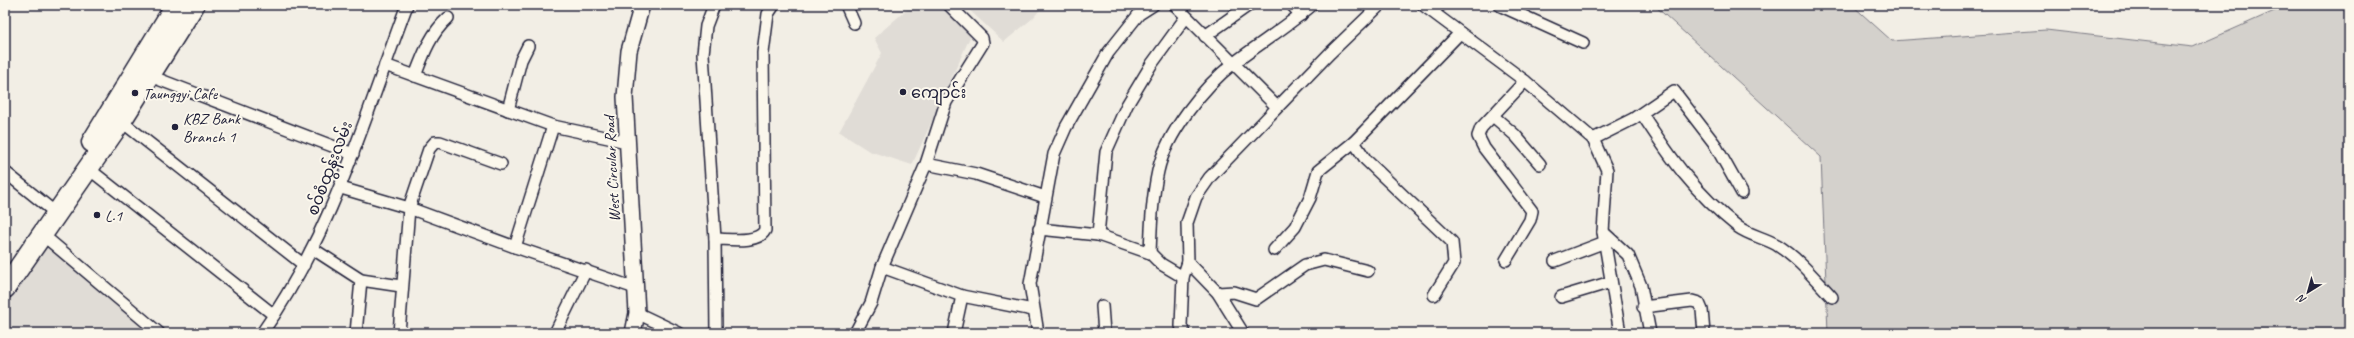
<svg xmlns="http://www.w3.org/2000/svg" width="2354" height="338" font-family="Caveat,'Noto Sans Myanmar',sans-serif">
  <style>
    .built { fill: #e0dcd6 }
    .green { fill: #d4d1cc; stroke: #7b7a84 }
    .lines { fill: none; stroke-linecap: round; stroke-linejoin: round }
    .street-casing { stroke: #22223b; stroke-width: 14 }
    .secondary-casing { stroke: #22223b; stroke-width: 18 }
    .highway-casing { stroke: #22223b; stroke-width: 23 }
    .street { stroke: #fbf7ec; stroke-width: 11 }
    .secondary { stroke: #fbf7ec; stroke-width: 15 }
    .highway { stroke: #fbf7ec; stroke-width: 20 }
    .poi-dot { fill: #22223b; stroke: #fbf7ec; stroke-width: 1.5 }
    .labels { text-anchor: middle; stroke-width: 4; stroke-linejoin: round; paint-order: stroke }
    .poi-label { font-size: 16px; fill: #22223b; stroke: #fbf7ec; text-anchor: start }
    .street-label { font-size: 16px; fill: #22223b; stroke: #fbf7ec }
  </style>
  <rect width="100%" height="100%" fill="#f2eee5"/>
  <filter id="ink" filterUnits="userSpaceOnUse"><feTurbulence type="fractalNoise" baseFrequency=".025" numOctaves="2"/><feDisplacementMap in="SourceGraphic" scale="8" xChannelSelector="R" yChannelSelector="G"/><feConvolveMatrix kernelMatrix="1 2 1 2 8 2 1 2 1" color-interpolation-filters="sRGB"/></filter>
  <g filter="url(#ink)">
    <g class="built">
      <path d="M912,5H940L971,35L912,165L869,151L839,132L882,53L874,38Z"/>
      <path d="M964,5H1044L1033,18L1004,42Z"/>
      <path d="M47,245L153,333H5V303Z"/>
    </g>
    <path class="green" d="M1654,5H1852L1892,41L2046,30L2193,47L2288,5H2349V333H1828L1821,157Z"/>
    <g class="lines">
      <g class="street-casing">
        <g id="street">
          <path d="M714,5L706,26L703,54L715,239L716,333"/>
          <path d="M846,5L854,23"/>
          <path d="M1175,5L1277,107"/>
          <path d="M1292,5L1301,15"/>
          <path d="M1423,5L1525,81L1593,139L1607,170L1603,232L1620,333"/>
          <path d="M1499,5L1583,43"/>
          <path d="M1429,9L1441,5"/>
          <path d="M1205,36L1249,5"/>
          <path d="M385,65L553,126L627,142"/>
          <path d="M150,76L353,154"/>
          <path d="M415,76C423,55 431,33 448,18"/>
          <path d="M508,110L521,60L528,46"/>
          <path d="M1642,114C1672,160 1694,192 1738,227C1749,235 1765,238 1777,245C1799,259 1814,278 1832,297"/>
          <path d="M1493,116L1515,135L1540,164"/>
          <path d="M121,121L304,265"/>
          <path d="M1593,139L1633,119L1674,91L1714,143L1742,193"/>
          <path d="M926,164L976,174L1045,197"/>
          <path d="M89,169L274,315"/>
          <path d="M5,172L57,214"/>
          <path d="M341,188L409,208L515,247L635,288"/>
          <path d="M1039,229L1098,235L1150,253L1161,264L1183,277"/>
          <path d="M1603,232L1628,255L1641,286L1650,333"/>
          <path d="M43,235L159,333"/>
          <path d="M1098,235L1106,152L1127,105L1151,65L1186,17"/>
          <path d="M715,239C729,239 758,244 765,230L763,53L768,14L774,5"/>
          <path d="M515,247L553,126"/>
          <path d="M313,249L361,280L401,286"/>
          <path d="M1274,250L1295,227L1310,198L1318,171L1354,142"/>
          <path d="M1150,253C1151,226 1152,198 1158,171C1166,134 1204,86 1234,63C1260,43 1288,26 1312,5"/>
          <path d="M1506,260L1530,220L1532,211L1484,148L1478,136L1481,128L1525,81"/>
          <path d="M1555,261L1605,242"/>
          <path d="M1188,262L1218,293L1243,333"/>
          <path d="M882,267L962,296L1033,310"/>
          <path d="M1218,293L1234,292L1256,299L1305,265L1324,260L1368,271"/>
          <path d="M1434,295L1454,263L1452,242L1366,160L1354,142L1460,33"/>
          <path d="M1561,297L1611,282"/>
          <path d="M1102,306L1104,333"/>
          <path d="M1643,307L1692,301L1699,303L1702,310L1704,333"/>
          <path d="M637,313L679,333"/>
          <path d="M262,333C333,232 364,119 407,5"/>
          <path d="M356,333L361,280"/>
          <path d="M399,333L409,208L429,149L435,142H440L501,164"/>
          <path d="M555,333L586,270"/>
          <path d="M855,333L871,303L882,267L926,164L946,102L983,43L982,38L949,5"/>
          <path d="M954,333L962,296"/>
          <path d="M1038,333L1030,284L1054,154L1066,127L1108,53L1139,14L1153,5"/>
          <path d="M1184,333L1181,326L1183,277L1188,262L1187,223L1196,197L1210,177L1330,53L1380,5"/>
        </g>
      </g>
      <g class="secondary-casing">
        <path id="secondary" d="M633,333L637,313L625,97L629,51L642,5"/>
      </g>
      <g class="highway-casing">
        <g id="highway">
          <path d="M92,142L176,5"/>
          <path d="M5,288L121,121L194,5"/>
        </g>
      </g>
      <use href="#street" class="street"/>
      <use href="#secondary" class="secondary"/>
      <use href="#highway" class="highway"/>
    </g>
  </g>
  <g class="poi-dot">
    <circle cx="903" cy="92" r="4"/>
    <circle cx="135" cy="93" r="4"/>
    <circle cx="175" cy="127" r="4"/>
    <circle cx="97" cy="215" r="4"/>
  </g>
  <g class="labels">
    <g class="poi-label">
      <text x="911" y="98">ကျောင်း</text>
      <text x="143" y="99">Taunggyi Cafe</text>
      <text x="183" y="124">KBZ Bank<tspan x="183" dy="18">Branch 1</tspan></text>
      <text x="105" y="221">L.1</text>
    </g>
    <g class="street-label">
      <text transform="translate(329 168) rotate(-69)" y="6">စဝ်စံထွန်းလမ်း</text>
      <text transform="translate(611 169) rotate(-93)" y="6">West Circular Road</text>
    </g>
  </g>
  <rect width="2354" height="338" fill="none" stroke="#fbf7ec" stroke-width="20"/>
  <rect x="10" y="10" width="2334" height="318" fill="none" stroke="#22223b" stroke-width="1.5" filter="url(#ink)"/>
  <g transform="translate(2308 292) rotate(217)" stroke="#fbf7ec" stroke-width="3" paint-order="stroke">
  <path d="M0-3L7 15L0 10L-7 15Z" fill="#22223b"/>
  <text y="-6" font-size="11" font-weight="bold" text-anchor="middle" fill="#22223b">N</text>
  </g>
</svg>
